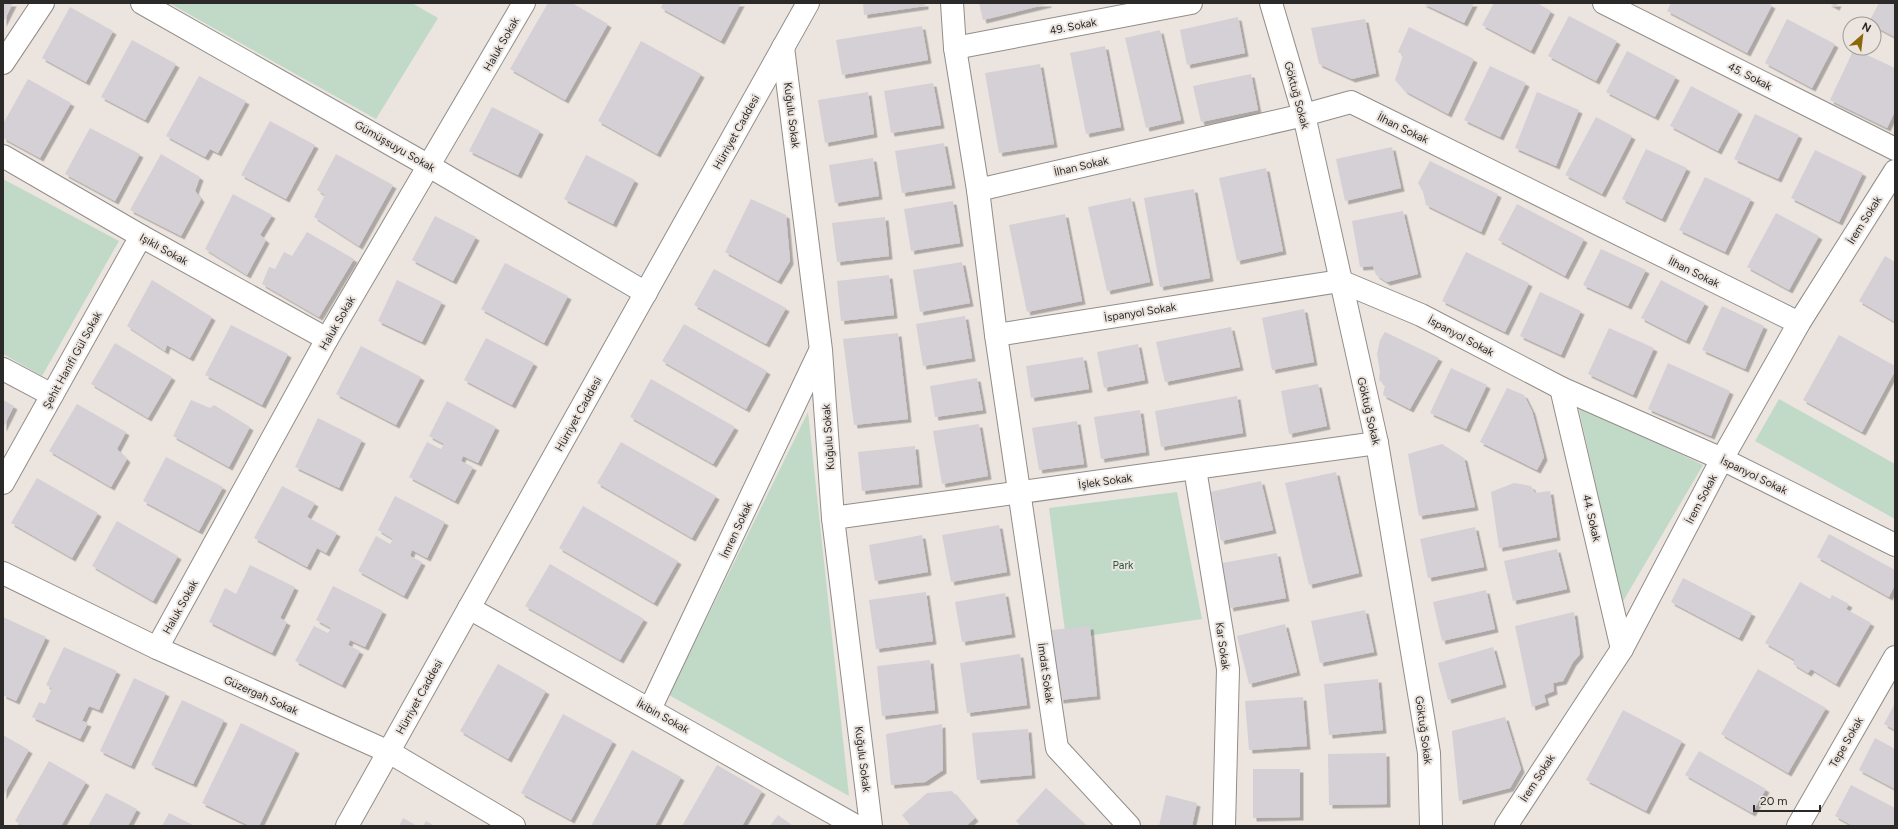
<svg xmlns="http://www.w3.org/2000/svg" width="1898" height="829" font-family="Figtree,sans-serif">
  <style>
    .green { fill: #c1dac8 }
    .building { fill: #d4d0d6; filter: url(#shadow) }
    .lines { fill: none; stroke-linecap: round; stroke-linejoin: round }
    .minor-casing { stroke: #938d89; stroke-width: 24 }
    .tertiary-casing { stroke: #938d89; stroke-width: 24 }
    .secondary-casing { stroke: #938d89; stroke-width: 24 }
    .minor { stroke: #fff; stroke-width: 22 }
    .tertiary { stroke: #fff; stroke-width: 22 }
    .secondary { stroke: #fff; stroke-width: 22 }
    .labels { text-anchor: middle; stroke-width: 4; stroke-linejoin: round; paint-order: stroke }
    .street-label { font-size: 11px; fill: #2c2a28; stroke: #ebe4df }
    .park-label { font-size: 11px; fill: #29593b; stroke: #ebe4df }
  </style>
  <defs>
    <filter id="shadow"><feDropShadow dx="3.5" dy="3.5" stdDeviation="0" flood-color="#0004"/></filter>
  </defs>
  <rect width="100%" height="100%" fill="#ebe4df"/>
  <g class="green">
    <path d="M169,3H412L438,18L376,119Z"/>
    <path d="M3,179L119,241L42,376L3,354Z"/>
    <path d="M1779,399L1895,464V519L1755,441Z"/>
    <path d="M1578,405L1703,465L1622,603Z"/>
    <path d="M808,412L849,796L669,695Z"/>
    <path d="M1177,492L1202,619L1066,639L1049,508Z"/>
  </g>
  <g class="building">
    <path d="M3,3H13L3,23Z"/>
    <path d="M548,3H572L608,24L565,100L510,69Z"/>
    <path d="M663,3H741L721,41L661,8Z"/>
    <path d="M863,3H925V6L864,15Z"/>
    <path d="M979,3H1048V4L983,20Z"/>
    <path d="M1422,3H1474L1464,23Z"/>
    <path d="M1494,3H1537L1551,11L1531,51L1482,25Z"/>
    <path d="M1671,3H1768L1772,5L1747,53L1667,11Z"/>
    <path d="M1828,3H1838L1836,7Z"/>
    <path d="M1879,3H1895V37L1874,26V24H1868Z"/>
    <path d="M70,7L113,31L86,82L42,58Z"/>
    <path d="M1569,16L1617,41L1596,81L1548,56Z"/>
    <path d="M1238,17L1245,53L1187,65L1180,30Z"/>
    <path d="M1365,19L1376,73L1352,79L1319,64L1311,28Z"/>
    <path d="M1787,19L1835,44L1812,88L1765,63Z"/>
    <path d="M922,26L928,60L842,75L836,40Z"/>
    <path d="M1409,27L1474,59L1448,114L1405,91L1395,80L1403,55L1398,52Z"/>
    <path d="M1160,30L1181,120L1146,128L1125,38Z"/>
    <path d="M132,40L176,64L145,120L101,97Z"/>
    <path d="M641,41L701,74L657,154L598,121Z"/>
    <path d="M1105,46L1121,127L1086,134L1070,53Z"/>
    <path d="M1854,49L1895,68V111L1887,128L1830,100Z"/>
    <path d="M1627,51L1676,77L1655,117L1606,92Z"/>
    <path d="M1040,64L1054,144L999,153L985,73Z"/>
    <path d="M1490,66L1526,83L1500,137L1464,120Z"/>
    <path d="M1251,74L1258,110L1201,122L1193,86Z"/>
    <path d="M199,76L246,101L218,153L210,149L205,157L166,136Z"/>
    <path d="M28,79L71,103L40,158L3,138V124Z"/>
    <path d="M933,83L941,125L891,133L884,91Z"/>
    <path d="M1691,86L1739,111L1718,151L1670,126Z"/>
    <path d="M868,92L874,134L825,143L818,100Z"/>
    <path d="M1537,92L1579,110L1556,166L1515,148Z"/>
    <path d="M492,107L540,131L518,175L469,151Z"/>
    <path d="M1755,114L1799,135L1778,179L1734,159Z"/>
    <path d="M1596,117L1632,136L1602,194L1565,175Z"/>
    <path d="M270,121L315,145L286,199L241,175Z"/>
    <path d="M90,128L140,154L115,201L65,174Z"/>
    <path d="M944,143L952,185L902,193L895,151Z"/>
    <path d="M1392,147L1401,188L1345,201L1336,159Z"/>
    <path d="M1646,149L1687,168L1662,219L1622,199Z"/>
    <path d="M1815,150L1863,173L1839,222L1791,198Z"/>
    <path d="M161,154L200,177L195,191L201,199L181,236L130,210Z"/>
    <path d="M336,154L393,185L359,246L314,217L325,195L317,190Z"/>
    <path d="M586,155L635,180L613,224L564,199Z"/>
    <path d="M873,158L879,196L835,203L829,165Z"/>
    <path d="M1430,161L1498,194L1481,232L1426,205L1423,192L1418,183Z"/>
    <path d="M1266,168L1283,251L1237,261L1219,178Z"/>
    <path d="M1705,177L1751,199L1725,252L1679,230Z"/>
    <path d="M1194,189L1210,278L1160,287L1144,198Z"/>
    <path d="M233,194L272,215L260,235L266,240L247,275L205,249Z"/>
    <path d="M1131,198L1150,282L1107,291L1088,207Z"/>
    <path d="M751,199L786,215L790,261L778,281L725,252Z"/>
    <path d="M953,201L960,243L911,251L904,209Z"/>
    <path d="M1517,204L1584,239L1565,276L1498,240Z"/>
    <path d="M1403,211L1418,274L1387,282L1376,275L1373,266L1360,267L1352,221Z"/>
    <path d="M1776,213L1819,236L1789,290L1747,267Z"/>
    <path d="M1065,214L1082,301L1027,312L1009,225Z"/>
    <path d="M435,216L476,237L453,281L412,260Z"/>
    <path d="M885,217L889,256L837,262L832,223Z"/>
    <path d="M307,232L354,259L319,317L262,284L269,267L275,269L284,252L292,256Z"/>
    <path d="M1601,249L1646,270L1628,306L1583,285Z"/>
    <path d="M1466,252L1529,283L1505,332L1442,301Z"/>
    <path d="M1885,256L1895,262V322L1859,301Z"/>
    <path d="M962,262L970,303L920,312L913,270Z"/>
    <path d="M505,263L568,296L544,343L481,309Z"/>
    <path d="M714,269L786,308L766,344L694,305Z"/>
    <path d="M889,275L894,315L841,321L837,281Z"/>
    <path d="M152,280L212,317L190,358L167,345L165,351L127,326Z"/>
    <path d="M397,280L442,302L422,342L378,321Z"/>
    <path d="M1661,280L1705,303L1686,341L1641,318Z"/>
    <path d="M1540,292L1581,311L1561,355L1520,336Z"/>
    <path d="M1722,306L1764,326L1745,369L1702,350Z"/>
    <path d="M1304,309L1314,362L1272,370L1262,318Z"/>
    <path d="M965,316L972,358L923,366L916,324Z"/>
    <path d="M684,324L767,371L746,409L662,361Z"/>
    <path d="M231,325L288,354L262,405L205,375Z"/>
    <path d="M1231,327L1240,367L1165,382L1156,342Z"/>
    <path d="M1609,328L1654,348L1633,395L1588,374Z"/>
    <path d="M1385,332L1439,358L1410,409L1383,395L1385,385L1379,380L1380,372L1377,354L1380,340Z"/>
    <path d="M898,333L908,419L854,425L843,339Z"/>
    <path d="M1839,335L1895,366V371L1862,432L1803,400Z"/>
    <path d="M486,338L534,363L512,405L464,380Z"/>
    <path d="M115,343L172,377L148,418L91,384Z"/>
    <path d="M1138,344L1145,380L1104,388L1097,352Z"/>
    <path d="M361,346L421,377L396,425L336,394Z"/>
    <path d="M1083,357L1089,389L1031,398L1026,366Z"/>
    <path d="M1668,363L1730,391L1711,436L1648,409Z"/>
    <path d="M1451,368L1487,385L1466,429L1430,413Z"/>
    <path d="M977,378L983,410L935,417L930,386Z"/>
    <path d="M651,379L735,427L713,464L630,417Z"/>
    <path d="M1318,384L1327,426L1289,434L1281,391Z"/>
    <path d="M1507,388L1524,395L1532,411L1544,457L1537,470L1480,442Z"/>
    <path d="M1237,396L1243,433L1161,447L1155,411Z"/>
    <path d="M3,400L14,406L3,428Z"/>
    <path d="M191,400L210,408L214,405L250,427L229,467L173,436Z"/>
    <path d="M447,401L496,427L478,463L463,456L461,461L473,467L455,501L409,477L427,442L441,449L444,444L429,436Z"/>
    <path d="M77,404L126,432L117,449L127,459L111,487L49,451Z"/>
    <path d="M1140,410L1146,452L1101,459L1094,417Z"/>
    <path d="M318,418L362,440L339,488L295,467Z"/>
    <path d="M1077,421L1084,464L1039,470L1032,428Z"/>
    <path d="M979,424L988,476L942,484L933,431Z"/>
    <path d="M621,442L716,496L692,538L597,483Z"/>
    <path d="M1442,444L1464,458L1475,507L1419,516L1408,454Z"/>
    <path d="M915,446L919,484L862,491L858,452Z"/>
    <path d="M166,457L223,487L199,531L143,501Z"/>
    <path d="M1336,472L1359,573L1309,585L1285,483Z"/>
    <path d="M37,478L98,513L72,558L11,523Z"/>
    <path d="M1261,481L1273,530L1221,541L1210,492Z"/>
    <path d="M1514,483L1531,486L1535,493L1550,491L1557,537L1499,548L1491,492Z"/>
    <path d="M282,486L315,503L307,517L337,533L326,553L317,548L307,567L254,538Z"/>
    <path d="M395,496L445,522L427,558L412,550L410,556L422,562L404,596L358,571L376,536L390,544L393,539L378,530Z"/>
    <path d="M583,506L678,561L654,603L559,548Z"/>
    <path d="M117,521L178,556L153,601L92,566Z"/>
    <path d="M999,525L1007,572L951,582L942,535Z"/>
    <path d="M1475,527L1484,567L1428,578L1420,539Z"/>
    <path d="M1829,534L1895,570V585L1889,597L1817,557Z"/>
    <path d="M922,535L928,572L875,581L869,545Z"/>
    <path d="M1557,549L1567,589L1513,601L1504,561Z"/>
    <path d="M1277,553L1286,598L1230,608L1222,563Z"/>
    <path d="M550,564L644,619L620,660L525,606Z"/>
    <path d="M250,565L295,587L280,618L287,622L272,653L209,622L225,588L236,594Z"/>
    <path d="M1683,578L1752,613L1739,638L1671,602Z"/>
    <path d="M1800,582L1830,599L1832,595L1849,604L1846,609L1871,623L1836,684L1811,669L1808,673L1793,664L1795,660L1765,643Z"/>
    <path d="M333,586L383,611L365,647L350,640L348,645L360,651L342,685L295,661L314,626L328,633L331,628L316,620Z"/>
    <path d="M1486,590L1495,629L1442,641L1433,602Z"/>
    <path d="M926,592L933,641L876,649L869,600Z"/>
    <path d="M1005,593L1012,634L962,642L955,602Z"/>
    <path d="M1365,610L1374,652L1320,663L1311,621Z"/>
    <path d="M1574,612L1580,654L1573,662L1563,681L1553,683L1554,691L1544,695L1546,702L1532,707L1515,626Z"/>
    <path d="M3,617L46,637L16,701L3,695Z"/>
    <path d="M1285,624L1297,672L1249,684L1237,636Z"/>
    <path d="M1090,626L1097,696L1060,700L1052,630Z"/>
    <path d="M64,647L117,671L99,710L89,706L82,721L88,723L80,739L32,717L39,702L45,704L52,688L46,685Z"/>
    <path d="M1493,647L1503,684L1448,700L1438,663Z"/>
    <path d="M1020,654L1027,705L967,713L960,663Z"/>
    <path d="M930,660L935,710L882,716L877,666Z"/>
    <path d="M498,664L546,691L508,759L460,731Z"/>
    <path d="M1758,669L1826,708L1788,773L1721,734Z"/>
    <path d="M134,678L166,693L131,766L100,751Z"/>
    <path d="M1378,679L1383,730L1329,735L1324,684Z"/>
    <path d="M1303,697L1307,746L1249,750L1245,701Z"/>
    <path d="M182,700L224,720L193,784L151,765Z"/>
    <path d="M1895,703V730L1884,724Z"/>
    <path d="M1623,710L1682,741L1646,811L1586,780Z"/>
    <path d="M563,714L613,741L571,820L521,793Z"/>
    <path d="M1505,717L1521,769L1510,788L1459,801L1452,731Z"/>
    <path d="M241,723L296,750L259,826H250L202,803Z"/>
    <path d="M942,724L943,770L925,782L891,785L886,734Z"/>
    <path d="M1028,729L1032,775L977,780L972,733Z"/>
    <path d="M3,735L29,750L3,796Z"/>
    <path d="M1875,738L1895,749V789L1859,770Z"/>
    <path d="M632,750L681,777L655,826H591Z"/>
    <path d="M1699,751L1766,789L1752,813L1685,775Z"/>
    <path d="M1386,753L1387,804L1329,805L1328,754Z"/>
    <path d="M49,761L86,782L61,826H23L15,821Z"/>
    <path d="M717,765L762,791L742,826H682Z"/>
    <path d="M1253,769H1300V817L1253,818Z"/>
    <path d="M1851,785L1895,808V826H1853L1835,816Z"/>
    <path d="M1046,788L1087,826H1021L1016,821Z"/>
    <path d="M952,791L975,818L966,826H911L902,815L927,793Z"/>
    <path d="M106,793L137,809L128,826H88Z"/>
    <path d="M1166,795L1197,803L1192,826H1159Z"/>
    <path d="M169,813L195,826H162Z"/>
    <path d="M778,815L793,826H770Z"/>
    <path d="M403,818L417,826H399Z"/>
    <path d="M426,821L435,826H423Z"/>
  </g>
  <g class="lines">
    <g class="minor-casing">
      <g id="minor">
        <path d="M142,3L429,166L646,293"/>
        <path d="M952,3L955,48L978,190L996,335L1057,748L1129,826"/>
        <path d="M1604,3L1895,149"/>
        <path d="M783,47L821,350L833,518L871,826"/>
        <path d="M955,48L1191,3"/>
        <path d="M3,63L43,3"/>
        <path d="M3,156L141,236L327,339"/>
        <path d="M978,190L1304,115L1351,102L1799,323"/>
        <path d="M996,335L1340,281L1421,315L1561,388L1722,459L1895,545"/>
        <path d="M3,369L52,395"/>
        <path d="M1561,388L1622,649"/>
        <path d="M1195,469L1228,669L1224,826"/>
        <path d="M3,483L141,236"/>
        <path d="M833,518L1377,443"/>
        <path d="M3,573L157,648L389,752L514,826"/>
        <path d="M469,608L856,826"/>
        <path d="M157,648L327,339L524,3"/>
        <path d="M650,709L820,351"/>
        <path d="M1506,826L1622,649L1722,459L1799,323L1895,171"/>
        <path d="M1798,826L1895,657"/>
      </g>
    </g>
    <g class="tertiary-casing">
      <path id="tertiary" d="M1271,3L1304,115L1377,443L1429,753L1431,826"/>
    </g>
    <g class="secondary-casing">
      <path id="secondary" d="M347,826L808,3"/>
    </g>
    <use href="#minor" class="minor"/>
    <use href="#tertiary" class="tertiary"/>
    <use href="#secondary" class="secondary"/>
  </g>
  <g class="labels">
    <g class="street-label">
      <text transform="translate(1073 26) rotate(-11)" y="4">49. Sokak</text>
      <text transform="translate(501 44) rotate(-60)" y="4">Haluk Sokak</text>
      <text transform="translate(1750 76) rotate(27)" y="4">45. Sokak</text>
      <text transform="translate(1297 95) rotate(75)" y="4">Göktuğ Sokak</text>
      <text transform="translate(792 115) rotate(83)" y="4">Kuğulu Sokak</text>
      <text transform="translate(1403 128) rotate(26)" y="4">İlhan Sokak</text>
      <text transform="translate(736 132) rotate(-61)" y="4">Hürriyet Caddesi</text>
      <text transform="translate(395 146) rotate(30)" y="4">Gümüşsuyu Sokak</text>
      <text transform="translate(1081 166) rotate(-13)" y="4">İlhan Sokak</text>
      <text transform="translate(1864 220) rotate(-58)" y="4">İrem Sokak</text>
      <text transform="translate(164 249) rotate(29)" y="4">Işıklı Sokak</text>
      <text transform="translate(1694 272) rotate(26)" y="4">İlhan Sokak</text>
      <text transform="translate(1140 312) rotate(-9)" y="4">İspanyol Sokak</text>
      <text transform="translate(337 323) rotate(-60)" y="4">Haluk Sokak</text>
      <text transform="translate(1461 336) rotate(28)" y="4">İspanyol Sokak</text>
      <text transform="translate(72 360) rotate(-61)" y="4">Şehit Hanifi Gül Sokak</text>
      <text transform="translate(1369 411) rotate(77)" y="4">Göktuğ Sokak</text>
      <text transform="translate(578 414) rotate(-61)" y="4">Hürriyet Caddesi</text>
      <text transform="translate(828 437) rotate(-94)" y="4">Kuğulu Sokak</text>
      <text transform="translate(1754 475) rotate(26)" y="4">İspanyol Sokak</text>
      <text transform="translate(1105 481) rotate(-8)" y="4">İşlek Sokak</text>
      <text transform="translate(1701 499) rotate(-62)" y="4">İrem Sokak</text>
      <text transform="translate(1592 518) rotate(77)" y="4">44. Sokak</text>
      <text transform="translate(736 530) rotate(-65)" y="4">İmren Sokak</text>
      <text transform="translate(180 607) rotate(-61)" y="4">Haluk Sokak</text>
      <text transform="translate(1223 646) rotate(82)" y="4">Kar Sokak</text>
      <text transform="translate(1046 673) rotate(82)" y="4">İmdat Sokak</text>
      <text transform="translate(261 695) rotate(24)" y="4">Güzergah Sokak</text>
      <text transform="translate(419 697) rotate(-61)" y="4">Hürriyet Caddesi</text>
      <text transform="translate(663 716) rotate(29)" y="4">İkibin Sokak</text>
      <text transform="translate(1424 730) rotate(82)" y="4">Göktuğ Sokak</text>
      <text transform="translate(1846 742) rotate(-60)" y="4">Tepe Sokak</text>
      <text transform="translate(863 759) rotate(83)" y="4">Kuğulu Sokak</text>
      <text transform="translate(1537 778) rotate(-57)" y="4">İrem Sokak</text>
    </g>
    <g class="park-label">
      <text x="1123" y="569">Park</text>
    </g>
  </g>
  <rect width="1898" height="829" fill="none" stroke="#2c2a28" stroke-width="8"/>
  <g transform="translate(1862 36) rotate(28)"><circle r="19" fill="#ebe4df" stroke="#9f9a96"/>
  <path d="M0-3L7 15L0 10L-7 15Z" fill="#8b6909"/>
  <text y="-6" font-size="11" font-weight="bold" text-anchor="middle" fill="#2c2a28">N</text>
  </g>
  <path d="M1754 805v6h66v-6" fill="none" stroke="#2c2a28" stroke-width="2"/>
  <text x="1760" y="805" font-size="12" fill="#2c2a28" stroke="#ebe4df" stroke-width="3" paint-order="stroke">20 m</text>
</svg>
